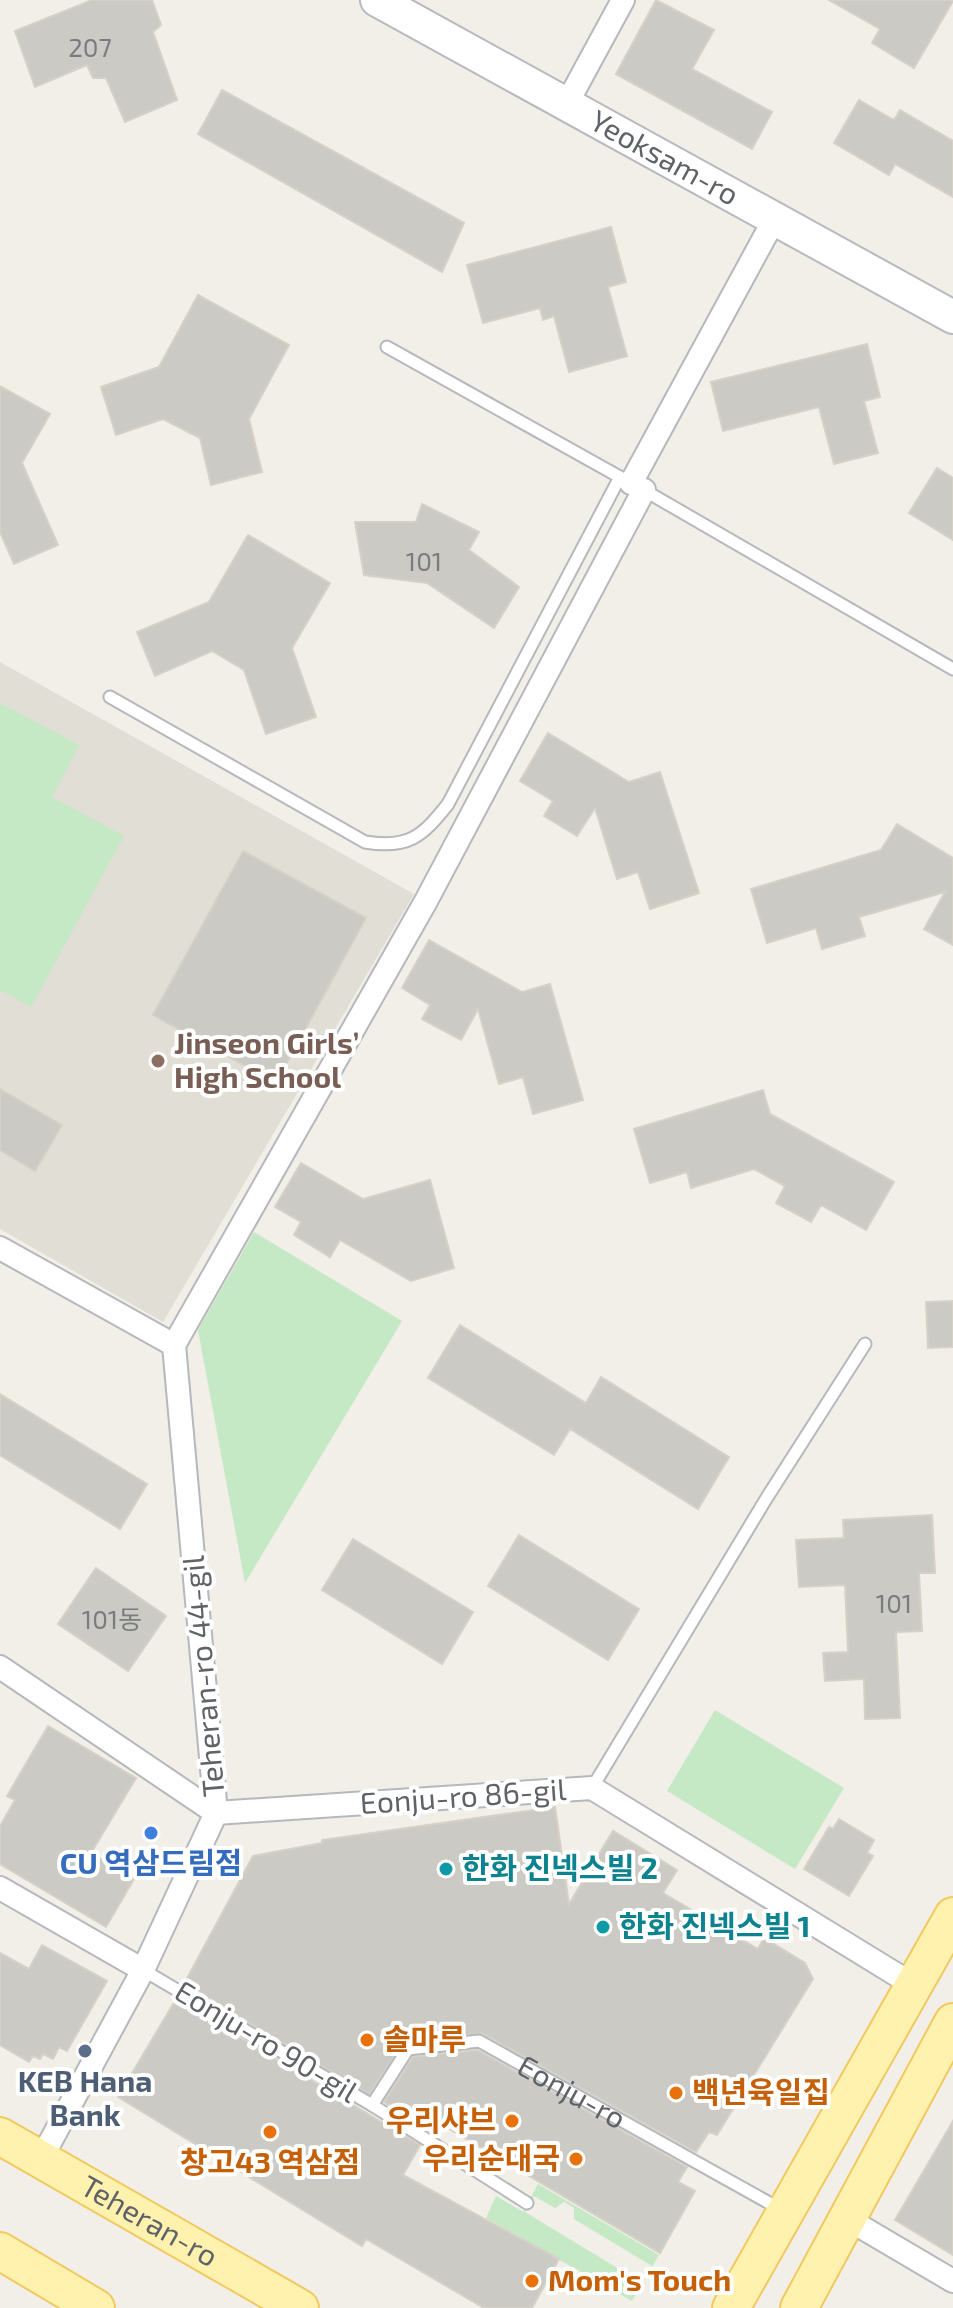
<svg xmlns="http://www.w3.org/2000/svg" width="953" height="2308" font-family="'Exo 2','Noto Sans KR',sans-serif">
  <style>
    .education { fill: #e1ded6 }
    .green { fill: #c5e8c5; fill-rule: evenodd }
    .building { fill: #cccac5; stroke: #d6d1c6; stroke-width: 2 }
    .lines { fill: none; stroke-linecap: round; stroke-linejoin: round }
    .service-casing { stroke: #b5b8bc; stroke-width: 15 }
    .minor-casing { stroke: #b5b8bc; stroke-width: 26 }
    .secondary-casing { stroke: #b6babf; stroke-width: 36 }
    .primary-casing { stroke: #f2c960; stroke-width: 40 }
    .service { stroke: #fff; stroke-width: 11 }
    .minor { stroke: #fff; stroke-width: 22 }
    .secondary { stroke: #fff; stroke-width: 32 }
    .primary { stroke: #fff2af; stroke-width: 36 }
    .education-dot { fill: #8d6e63; stroke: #fff; stroke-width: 3 }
    .shop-dot { fill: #3f7fe0; stroke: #fff; stroke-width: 3 }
    .culture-dot { fill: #0f9aa8; stroke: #fff; stroke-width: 3 }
    .food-dot { fill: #e8710a; stroke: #fff; stroke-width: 3 }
    .service-dot { fill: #5c6f8a; stroke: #fff; stroke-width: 3 }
    .labels { text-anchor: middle; stroke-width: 8; stroke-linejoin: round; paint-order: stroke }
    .number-label { font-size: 26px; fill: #7a7d7f }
    .street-label { font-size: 30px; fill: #5f6368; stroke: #fff }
    .education-label { font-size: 30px; font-weight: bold; fill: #785e54; stroke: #fff; text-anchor: start }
    .shop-label { font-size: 30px; font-weight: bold; fill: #366cbe; stroke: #fff }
    .culture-label { font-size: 30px; font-weight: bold; fill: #0d838f; stroke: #fff; text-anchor: start }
    .food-label { font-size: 30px; font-weight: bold; fill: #c56008; stroke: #fff; text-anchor: start }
    .service-label { font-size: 30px; font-weight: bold; fill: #4e5e75; stroke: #fff }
  </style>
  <rect width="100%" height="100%" fill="#f1efe8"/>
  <path class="education" d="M0,662L414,894L163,1322L0,1229Z"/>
  <g class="green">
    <path d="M0,703L79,745L52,797L124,836L31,1007L0,990Z"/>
    <path d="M254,1232L402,1321L245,1583L198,1330Z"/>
    <path d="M715,1710L844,1788L795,1869L667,1791Z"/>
    <path d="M538,2184L659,2255L632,2301L486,2218L496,2196L523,2212ZM534,2196L555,2208L564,2202L574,2208V2219L652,2266L642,2283L525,2212Z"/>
  </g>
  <g class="building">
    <path d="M92,0H152L161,25L153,32L177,100L125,122L106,78H93L87,65L35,87L15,31Z"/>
    <path d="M656,0L714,30L692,69L772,112L752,149L616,74Z"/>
    <path d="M829,0H953V1L914,68L872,43L880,29Z"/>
    <path d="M222,90L464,223L442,272L198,134Z"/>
    <path d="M859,100L894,120L900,110L953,141V197L895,164L889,175L834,143Z"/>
    <path d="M611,227L626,282L608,287L627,356L569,372L554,316L543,320L540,308L483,323L467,265Z"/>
    <path d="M198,295L289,345L249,419L262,472L211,485L200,438L163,419L116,435L101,387L159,367Z"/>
    <path d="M867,344L880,397L864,401L878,453L834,464L819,407L723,431L711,382Z"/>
    <path d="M0,386L50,414L22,463L58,545L14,564L0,532Z"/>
    <path d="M937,468L953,478V540L909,513Z"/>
    <path d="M422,504L479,532L469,550L519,587L494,628L427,583L364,575L355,522H416Z"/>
    <path d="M248,535L330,583L292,648L316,717L266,734L244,670L212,651L155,676L137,632L209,602Z"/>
    <path d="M548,733L629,782L660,772L699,893L650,909L638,872L617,879L595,808L577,836L544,816L553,801L520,781Z"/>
    <path d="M897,824L953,858V945L924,929L945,892L859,917L865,936L822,949L816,928L767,943L751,889L881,850Z"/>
    <path d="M243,851L366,918L276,1083L153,1015Z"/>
    <path d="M429,940L522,992L550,984L583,1100L533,1114L523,1077L499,1084L478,1009L461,1040L422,1019L430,1005L402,988Z"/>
    <path d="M0,1089L62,1125L35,1171L0,1150Z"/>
    <path d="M763,1090L770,1114L894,1182L866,1230L821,1205L811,1222L776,1203L785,1186L754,1169L691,1188L687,1172L650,1183L634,1129Z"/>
    <path d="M301,1163L363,1199L430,1180L454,1268L411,1281L340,1240L330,1257L294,1235L301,1222L275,1207Z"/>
    <path d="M953,1301V1347L928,1348L926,1302Z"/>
    <path d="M460,1325L586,1403L601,1377L729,1457L698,1509L570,1429L554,1455L428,1378Z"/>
    <path d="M0,1394L147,1484L120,1529L0,1455Z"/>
    <path d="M932,1515L935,1573H919L922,1631L896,1632L900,1718L865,1719L864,1679L825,1681L823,1653L848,1652L845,1585L799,1587L796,1540L844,1538L843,1520Z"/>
    <path d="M519,1535L639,1609L608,1660L488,1586Z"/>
    <path d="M353,1539L473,1612L442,1664L322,1590Z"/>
    <path d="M96,1568L166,1616L128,1671L58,1624Z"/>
    <path d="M48,1726L136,1778L91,1853L134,1879L106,1927L0,1864V1826L15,1800L7,1796Z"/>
    <path d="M555,1807L569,1904L613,1831L677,1870L663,1893L758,1949L764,1938L805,1963L813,1979L717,2135L709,2132L696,2152L482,2033L404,2042L369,2094L184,1984L253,1856L322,1843V1840Z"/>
    <path d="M839,1819L874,1840L867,1853L873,1856L849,1896L804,1869L829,1827L833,1829Z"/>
    <path d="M42,1945L107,1981L67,2051L59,2047L53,2059L43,2054L40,2059L33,2056L29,2062L0,2045V1953L29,1969Z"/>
    <path d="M176,1999L420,2145L403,2175L559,2259L532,2308H484L366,2239L362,2246L118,2097Z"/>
    <path d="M477,2050L687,2167L678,2182L695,2191L660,2253L434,2120L428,2130L384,2102L413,2057Z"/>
    <path d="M953,2121V2255L895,2220Z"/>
  </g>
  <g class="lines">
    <g class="service-casing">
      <g id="service">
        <path d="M387,347L627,481"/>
        <path d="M642,489L953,669"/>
        <path d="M110,697L365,842C408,849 422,837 448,804L620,477"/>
        <path d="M592,1788L766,1499L865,1344"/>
        <path d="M143,1970L372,2105L527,2203"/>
        <path id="s1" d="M372,2105L408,2049L479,2041L780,2209"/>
      </g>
    </g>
    <g class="minor-casing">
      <g id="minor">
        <path d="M566,105L623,0"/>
        <path d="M631,483L775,218"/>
        <path d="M0,1248L174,1345"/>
        <path d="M174,1345L426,901L644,490"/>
        <path d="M0,1667L216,1813L592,1788L915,1986"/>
        <path d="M0,1888L143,1970"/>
        <path d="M41,2159L143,1970L216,1813L174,1345"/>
        <path d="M846,2218L953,2281"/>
      </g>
    </g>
    <g class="secondary-casing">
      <g id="secondary">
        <path id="s2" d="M377,0L953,317"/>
      </g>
    </g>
    <g class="primary-casing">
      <g id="primary">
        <path id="s3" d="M0,2136L300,2308"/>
        <path d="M0,2251L96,2308"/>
        <path d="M731,2308L953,1916"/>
        <path d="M799,2308L953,2022"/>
      </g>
    </g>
    <use href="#service" class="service"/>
    <use href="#minor" class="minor"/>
    <use href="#secondary" class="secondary"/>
    <use href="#primary" class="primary"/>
  </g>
  <circle class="education-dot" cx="158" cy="1061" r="8"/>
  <circle class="shop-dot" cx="151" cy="1833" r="8"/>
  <g class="culture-dot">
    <circle cx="446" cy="1869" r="8"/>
    <circle cx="603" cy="1927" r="8"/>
  </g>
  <g class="food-dot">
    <circle cx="367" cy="2040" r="8"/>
    <circle cx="676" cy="2093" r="8"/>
    <circle cx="512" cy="2121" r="8"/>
    <circle cx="270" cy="2132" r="8"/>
    <circle cx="576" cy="2159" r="8"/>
    <circle cx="532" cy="2281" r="8"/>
  </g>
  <circle class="service-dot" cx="85" cy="2051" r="8"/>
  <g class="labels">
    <g class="number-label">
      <text x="90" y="57">207</text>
      <text x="424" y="571">101</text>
      <text x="894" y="1613">101</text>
      <text x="112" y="1629">101동</text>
    </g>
    <g class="street-label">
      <text dy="10" stroke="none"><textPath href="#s2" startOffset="328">Yeoksam-ro</textPath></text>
      <text transform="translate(204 1676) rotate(-95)" y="10">Teheran-ro 44-gil</text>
      <text transform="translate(463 1797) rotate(-4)" y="10">Eonju-ro 86-gil</text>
      <text transform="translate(266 2042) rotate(31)" y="10">Eonju-ro 90-gil</text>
      <text dy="10" stroke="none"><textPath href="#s1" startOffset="244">Eonju-ro</textPath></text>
      <text dy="10" stroke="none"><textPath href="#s3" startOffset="172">Teheran-ro</textPath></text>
    </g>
    <g class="education-label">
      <text x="174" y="1054">Jinseon Girls’<tspan x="174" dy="34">High School</tspan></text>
    </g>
    <g class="shop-label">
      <text x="151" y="1874">CU 역삼드림점</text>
    </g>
    <g class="culture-label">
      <text x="462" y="1879">한화 진넥스빌 2</text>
      <text x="619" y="1937">한화 진넥스빌 1</text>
    </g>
    <g class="food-label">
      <text x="383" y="2050">솔마루</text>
      <text x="692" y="2103">백년육일집</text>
      <text x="496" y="2131" text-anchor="end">우리샤브</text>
      <text x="560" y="2169" text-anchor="end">우리순대국</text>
      <text x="270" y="2173" text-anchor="middle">창고43 역삼점</text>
      <text x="548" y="2291">Mom's Touch</text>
    </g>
    <g class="service-label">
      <text x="85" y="2092">KEB Hana<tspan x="85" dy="34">Bank</tspan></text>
    </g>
  </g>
</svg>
